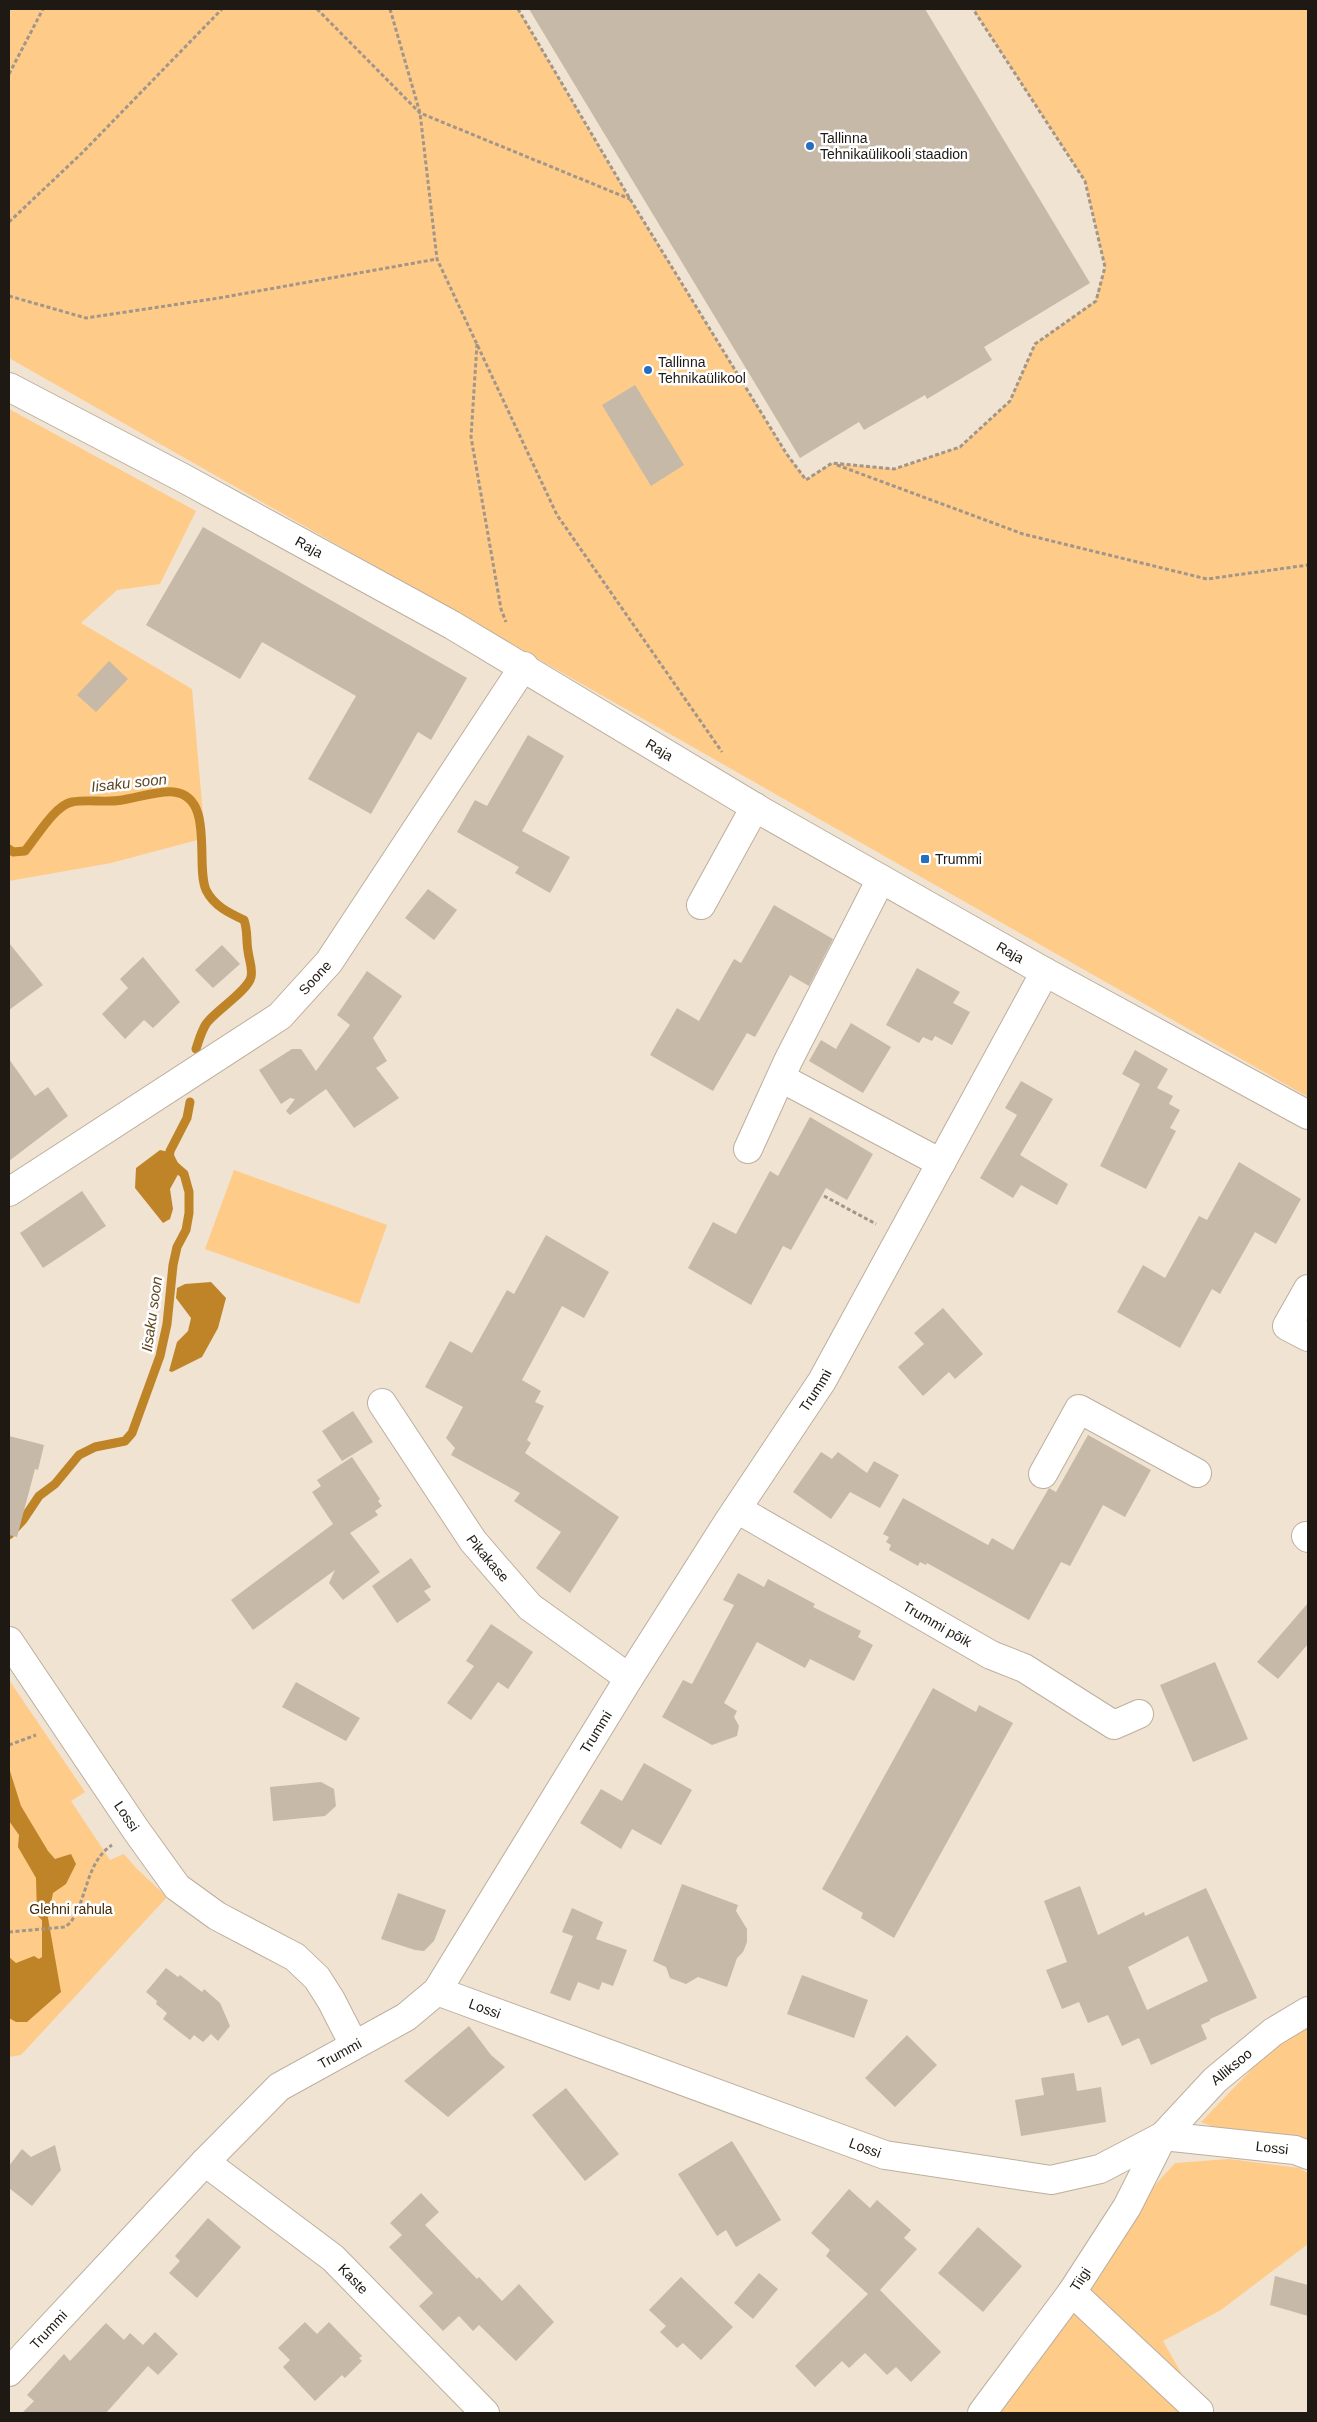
<svg xmlns="http://www.w3.org/2000/svg" width="1317" height="2422" font-family="Arial,sans-serif">
  <style>
    .green { fill: #fecb89 }
    .water { fill: #bf8428 }
    .lines { fill: none; stroke-linecap: round; stroke-linejoin: round }
    .stream { stroke: #bf8428; stroke-width: 9 }
    .building { fill: #c7b9a7; fill-rule: evenodd }
    .minor-casing { stroke: #bdaf9e; stroke-width: 30 }
    .path { stroke: #a19689; stroke-width: 3; stroke-dasharray: 4 2.5; stroke-linecap: butt }
    .minor { stroke: #fff; stroke-width: 28 }
    .poi-dot { fill: #246fbf; stroke: #fff; stroke-width: 2 }
    .labels { text-anchor: middle; stroke-width: 5; stroke-linejoin: round; paint-order: stroke }
    .poi-label { font-size: 14px; fill: #1e1913; stroke: #fff; text-anchor: start }
    .street-label { font-size: 14px; fill: #1e1913; stroke: #fff }
    .park-label { font-size: 14px; fill: #442b05; stroke: #fff }
    .water-label { font-size: 15px; font-style: italic; fill: #5e4521; stroke: #fff }
  </style>
  <rect width="100%" height="100%" fill="#f1e3d1"/>
  <g class="green">
    <path d="M9,9H518L630,199L786,453L806,479L832,463L894,469L960,447L1010,401L1035,344L1095,301L1105,267L1085,181L973,9H1308V1097L9,358Z"/>
    <path d="M9,409L196,511L160,584L117,590L81,623L192,689L205,838L111,863L9,881Z"/>
    <path d="M234,1170L387,1225L359,1304L205,1249Z"/>
    <path d="M9,1680L85,1792L71,1801L110,1860L124,1854L136,1868L167,1897L21,2055L9,2057Z"/>
    <path d="M1308,2021V2147L1234,2135L1201,2122L1280,2040Z"/>
    <path d="M1229,2159L1299,2168L1308,2173V2244L1221,2310L1163,2341L1197,2401L1080,2291L1139,2203L1175,2163Z"/>
    <path d="M1073,2301L1193,2413H990Z"/>
  </g>
  <g class="water">
    <path d="M160,1150L173,1153L181,1169L170,1189L173,1209L170,1219L163,1223L135,1188L136,1168Z"/>
    <path d="M211,1282L226,1298L218,1328L202,1357L172,1372L169,1371L177,1342L188,1331L191,1318L176,1298L177,1288L185,1284Z"/>
    <path d="M9,1768L21,1806L48,1851L55,1859L71,1854L76,1864L66,1884L53,1893L48,1918L61,1992L27,2022H16L9,2018V1957L16,1963L34,1956L39,1959L42,1957V1920L37,1915L36,1878L18,1847L19,1835L9,1821Z"/>
  </g>
  <g class="lines">
    <g class="stream">
      <path d="M9,849L13,852L25,851C36,838 55,805 72,802C88,799 105,803 122,800C136,798 161,790 174,792C215,797 195,865 206,890C214,906 229,913 244,920C248,931 246,940 248,951C249,960 253,968 251,977C248,991 215,1011 206,1024C201,1032 199,1040 196,1049"/>
      <path d="M9,1535L23,1520L39,1496L55,1484L79,1455L95,1447L125,1441L132,1433L160,1356L167,1324L173,1265L177,1247L186,1230L189,1213V1192L184,1174L169,1161L170,1151L187,1118L190,1102"/>
    </g>
  </g>
  <g class="building">
    <path d="M529,9H925L1090,283L984,347L992,360L927,399L925,395L864,430L859,422L800,458Z"/>
    <path d="M635,385L684,465L651,486L602,405Z"/>
    <path d="M203,527L467,678L431,740L418,732L371,814L308,779L356,696L262,642L240,679L146,625Z"/>
    <path d="M109,661L128,679L96,712L77,695Z"/>
    <path d="M528,735L564,756L522,831L570,857L550,893L515,873L519,867L457,832L475,800L487,806Z"/>
    <path d="M428,889L457,910L434,940L405,918Z"/>
    <path d="M774,905L833,939L809,986L790,975L755,1037L747,1033L713,1091L650,1055L677,1008L699,1021L734,959L741,963Z"/>
    <path d="M9,943L43,985L9,1010Z"/>
    <path d="M222,945L240,964L213,988L195,970Z"/>
    <path d="M143,957L180,1002L153,1028L144,1020L125,1039L102,1014L128,988L120,979Z"/>
    <path d="M917,968L960,992L953,1003L970,1012L952,1045L935,1036L932,1041L923,1037L919,1043L886,1025Z"/>
    <path d="M367,971L402,996L373,1038L387,1061L376,1068L399,1098L354,1128L326,1089L290,1115L286,1111L295,1099L290,1098L281,1104L259,1070L292,1049H301L316,1071L350,1025L337,1015Z"/>
    <path d="M851,1023L891,1047L863,1093L809,1061L821,1040L836,1049Z"/>
    <path d="M1135,1050L1168,1069L1157,1088L1173,1096L1169,1104L1180,1110L1170,1128L1176,1131L1146,1189L1100,1166L1140,1084L1122,1074Z"/>
    <path d="M9,1059L35,1096L48,1087L68,1116L9,1161Z"/>
    <path d="M1021,1081L1053,1099L1020,1155L1068,1184L1057,1205L1021,1185L1013,1198L980,1178L1017,1115L1005,1108Z"/>
    <path d="M810,1117L873,1154L847,1200L826,1188L791,1250L783,1246L751,1305L688,1268L713,1222L736,1234L770,1171L778,1176Z"/>
    <path d="M1239,1162L1301,1199L1276,1244L1255,1232L1220,1294L1212,1289L1180,1348L1117,1312L1143,1265L1165,1278L1199,1216L1207,1220Z"/>
    <path d="M82,1191L106,1226L43,1268L20,1233Z"/>
    <path d="M546,1235L609,1272L584,1318L562,1306L522,1380L541,1391L535,1402L544,1406L527,1440L531,1443L525,1453L619,1517L570,1593L536,1568L561,1532L514,1501L520,1493L451,1455L455,1448L446,1438L463,1407L425,1387L450,1341L472,1353L507,1290L514,1294Z"/>
    <path d="M943,1308L983,1354L955,1379L949,1372L923,1396L898,1367L924,1344L914,1333Z"/>
    <path d="M353,1411L373,1442L342,1461L322,1431Z"/>
    <path d="M1088,1435L1151,1470L1125,1517L1103,1505L1070,1566L1061,1562L1029,1620L927,1563L926,1565L920,1562L918,1566L889,1550L891,1545L886,1542L889,1537L883,1534L903,1498L988,1545L992,1538L1013,1550L1049,1488L1056,1492Z"/>
    <path d="M9,1436L44,1445L38,1470L35,1469L17,1537L9,1535Z"/>
    <path d="M821,1452L832,1459L838,1452L867,1473L874,1461L899,1475L880,1508L850,1492L831,1519L793,1492Z"/>
    <path d="M352,1457L380,1499L378,1501L382,1506L375,1511L378,1515L350,1533L380,1572L343,1600L329,1583L335,1570L253,1630L231,1600L333,1524L312,1492L321,1486L317,1480Z"/>
    <path d="M411,1558L431,1587L424,1591L431,1600L397,1623L372,1586Z"/>
    <path d="M738,1573L764,1587L768,1579L815,1604L813,1607L861,1631L858,1637L873,1645L854,1681L810,1659L805,1668L757,1642L724,1703L737,1711L734,1717L739,1726L737,1736L712,1745L662,1717L683,1680L692,1684L734,1605L723,1600Z"/>
    <path d="M1308,1603V1644L1278,1679L1257,1662Z"/>
    <path d="M491,1624L533,1652L508,1689L498,1682L471,1720L447,1703L474,1666L466,1661Z"/>
    <path d="M1215,1662L1248,1739L1193,1762L1160,1685Z"/>
    <path d="M296,1682L360,1718L346,1741L282,1707Z"/>
    <path d="M933,1688L976,1712L979,1705L1013,1723L894,1938L861,1918L863,1913L822,1889Z"/>
    <path d="M644,1763L692,1790L661,1845L632,1829L621,1849L580,1823L601,1789L622,1801Z"/>
    <path d="M321,1782L334,1789L336,1806L325,1816L273,1821L270,1787Z"/>
    <path d="M682,1884L738,1905L736,1911L747,1929V1942L743,1952L737,1958L727,1987L698,1977L686,1984L670,1978L666,1967L653,1961Z"/>
    <path d="M1080,1886L1098,1935L1144,1912L1145,1916L1206,1888L1257,1998L1210,2019V2021L1201,2025L1207,2039L1151,2065L1139,2038L1122,2046L1108,2015L1088,2023L1079,2002L1062,2009L1046,1970L1067,1962L1044,1901ZM1188,1936L1208,1981L1147,2010L1128,1967Z"/>
    <path d="M398,1893L446,1910L434,1941L424,1951L415,1950L381,1939Z"/>
    <path d="M572,1908L603,1922L596,1939L627,1950L613,1986L602,1982L599,1990L578,1982L570,2001L550,1993L573,1936L562,1932Z"/>
    <path d="M166,1968L178,1977L180,1975L202,1992L204,1989L220,2003L230,2026L218,2041L211,2034L203,2042L194,2035L190,2040L163,2019L167,2013L156,2004L157,2001L146,1992Z"/>
    <path d="M802,1975L868,2000L854,2038L787,2014Z"/>
    <path d="M469,2026L491,2055L505,2067L448,2117L404,2081Z"/>
    <path d="M907,2035L937,2065L895,2107L865,2078Z"/>
    <path d="M1074,2073L1077,2091L1101,2087L1106,2122L1021,2136L1015,2100L1044,2095L1041,2078Z"/>
    <path d="M566,2088L619,2154L585,2181L532,2115Z"/>
    <path d="M732,2141L781,2220L736,2247L726,2230L717,2236L678,2174Z"/>
    <path d="M55,2145L61,2170L32,2206L9,2188V2166L22,2149L31,2157Z"/>
    <path d="M849,2189L870,2208L877,2200L911,2230L904,2238L917,2249L880,2290L941,2352L911,2382L896,2367L887,2375L865,2353L849,2368L842,2361L815,2387L795,2366L868,2294L826,2256L830,2250L811,2233Z"/>
    <path d="M421,2193L439,2212L425,2225L477,2279L479,2277L502,2301L519,2284L554,2322L516,2361L479,2325L473,2331L459,2316L443,2331L419,2306L433,2293L389,2247L402,2235L390,2223Z"/>
    <path d="M208,2218L241,2247L197,2298L169,2273L180,2261L175,2256Z"/>
    <path d="M978,2227L1022,2266L983,2312L938,2273Z"/>
    <path d="M759,2273L778,2289L753,2319L734,2303Z"/>
    <path d="M1275,2276L1308,2285V2316L1270,2305Z"/>
    <path d="M681,2277L733,2327L701,2360L683,2343L677,2348L660,2332L666,2326L649,2310Z"/>
    <path d="M305,2322L317,2334L329,2322L362,2356L359,2358L362,2361L345,2378L342,2375L315,2401L283,2367L290,2360L278,2348Z"/>
    <path d="M106,2323L124,2340L130,2333L143,2345L155,2332L178,2354L158,2375L148,2366L106,2413H22L34,2401L27,2395L64,2354L70,2361Z"/>
  </g>
  <g class="lines">
    <g class="minor-casing">
      <g id="minor">
        <path id="s1" d="M9,387L183,478L452,625L763,812L1045,972L1308,1115"/>
        <path d="M701,905L755,807"/>
        <path d="M781,1078L941,1163"/>
        <path d="M748,1149L788,1061L881,879"/>
        <path id="s2" d="M9,1192L280,1016L329,962L524,666"/>
        <path d="M1308,1289L1287,1326L1308,1337"/>
        <path id="s3" d="M382,1403L473,1541L530,1607L629,1678"/>
        <path d="M1043,1474L1079,1409L1197,1473"/>
        <path id="s4" d="M737,1509L991,1655L1024,1668L1114,1725L1139,1714"/>
        <path d="M1306,1536L1308,1538"/>
        <path id="s5" d="M9,1641L136,1830L177,1887L217,1916L295,1957L317,1978L331,2000L354,2045"/>
        <path id="s6" d="M437,1991L885,2155L1051,2180L1100,2169L1163,2136L1295,2150L1308,2155"/>
        <path id="s7" d="M205,2162L333,2258L485,2413"/>
        <path d="M1072,2292L1199,2411"/>
        <path id="s8" d="M9,2372L205,2162L279,2087L406,2017L437,1991L629,1678L728,1522L822,1381L1045,972"/>
        <path id="s9" d="M982,2413L1072,2292L1127,2207L1163,2136L1215,2080L1273,2032L1308,2011"/>
      </g>
    </g>
    <g class="path">
      <path d="M317,9L420,113L630,199"/>
      <path d="M390,9L420,113L437,259L557,515L722,752"/>
      <path d="M518,9L630,199L786,453L806,480L832,463L894,469L960,447L1010,401L1035,344L1096,301L1105,267L1085,181L973,9"/>
      <path d="M9,74L43,9"/>
      <path d="M9,222L82,153L222,9"/>
      <path d="M9,296L86,318L219,298L437,259"/>
      <path d="M477,344L471,437L501,609L506,622"/>
      <path d="M837,465L1023,534L1207,579L1308,565"/>
      <path d="M824,1196L876,1224"/>
      <path d="M9,1745L36,1735"/>
      <path d="M9,1932L65,1927L70,1923C88,1899 85,1863 112,1845"/>
    </g>
    <use href="#minor" class="minor"/>
  </g>
  <g class="poi-dot">
    <circle cx="810" cy="146" r="5"/>
    <circle cx="648" cy="370" r="5"/>
    <rect x="920" y="854" width="10" height="10" rx="2.5"/>
  </g>
  <g class="labels">
    <g class="poi-label">
      <text x="820" y="143">Tallinna<tspan x="820" dy="16">Tehnikaülikooli staadion</tspan></text>
      <text x="658" y="367">Tallinna<tspan x="658" dy="16">Tehnikaülikool</tspan></text>
      <text x="935" y="864">Trummi</text>
    </g>
    <g class="street-label">
      <text dy="5" stroke="none"><textPath href="#s1" startOffset="340">Raja</textPath></text>
      <text dy="5" stroke="none"><textPath href="#s1" startOffset="745">Raja</textPath></text>
      <text dy="5" stroke="none"><textPath href="#s1" startOffset="1150">Raja</textPath></text>
      <text dy="5" stroke="none"><textPath href="#s2" startOffset="375">Soone</textPath></text>
      <text dy="5" stroke="none"><textPath href="#s8" startOffset="1288">Trummi</textPath></text>
      <text dy="5" stroke="none"><textPath href="#s3" startOffset="188">Pikakase</textPath></text>
      <text dy="5" stroke="none"><textPath href="#s4" startOffset="231">Trummi põik</textPath></text>
      <text dy="5" stroke="none"><textPath href="#s8" startOffset="882">Trummi</textPath></text>
      <text dy="5" stroke="none"><textPath href="#s5" startOffset="211">Lossi</textPath></text>
      <text dy="5" stroke="none"><textPath href="#s6" startOffset="51">Lossi</textPath></text>
      <text dy="5" stroke="none"><textPath href="#s8" startOffset="462">Trummi</textPath></text>
      <text dy="5" stroke="none"><textPath href="#s9" startOffset="429">Alliksoo</textPath></text>
      <text dy="5" stroke="none"><textPath href="#s6" startOffset="456">Lossi</textPath></text>
      <text dy="5" stroke="none"><textPath href="#s6" startOffset="876">Lossi</textPath></text>
      <text dy="5" stroke="none"><textPath href="#s7" startOffset="189">Kaste</textPath></text>
      <text dy="5" stroke="none"><textPath href="#s9" startOffset="166">Tiigi</textPath></text>
      <text dy="5" stroke="none"><textPath href="#s8" startOffset="58">Trummi</textPath></text>
    </g>
    <g class="park-label">
      <text x="71" y="1914">Glehni rahula</text>
    </g>
    <g class="water-label">
      <text transform="translate(129 783) rotate(-6)" y="5">Iisaku soon</text>
      <text transform="translate(152 1314) rotate(-82)" y="5">Iisaku soon</text>
    </g>
  </g>
  <rect width="1317" height="2422" fill="none" stroke="#1e1913" stroke-width="20"/>
</svg>
